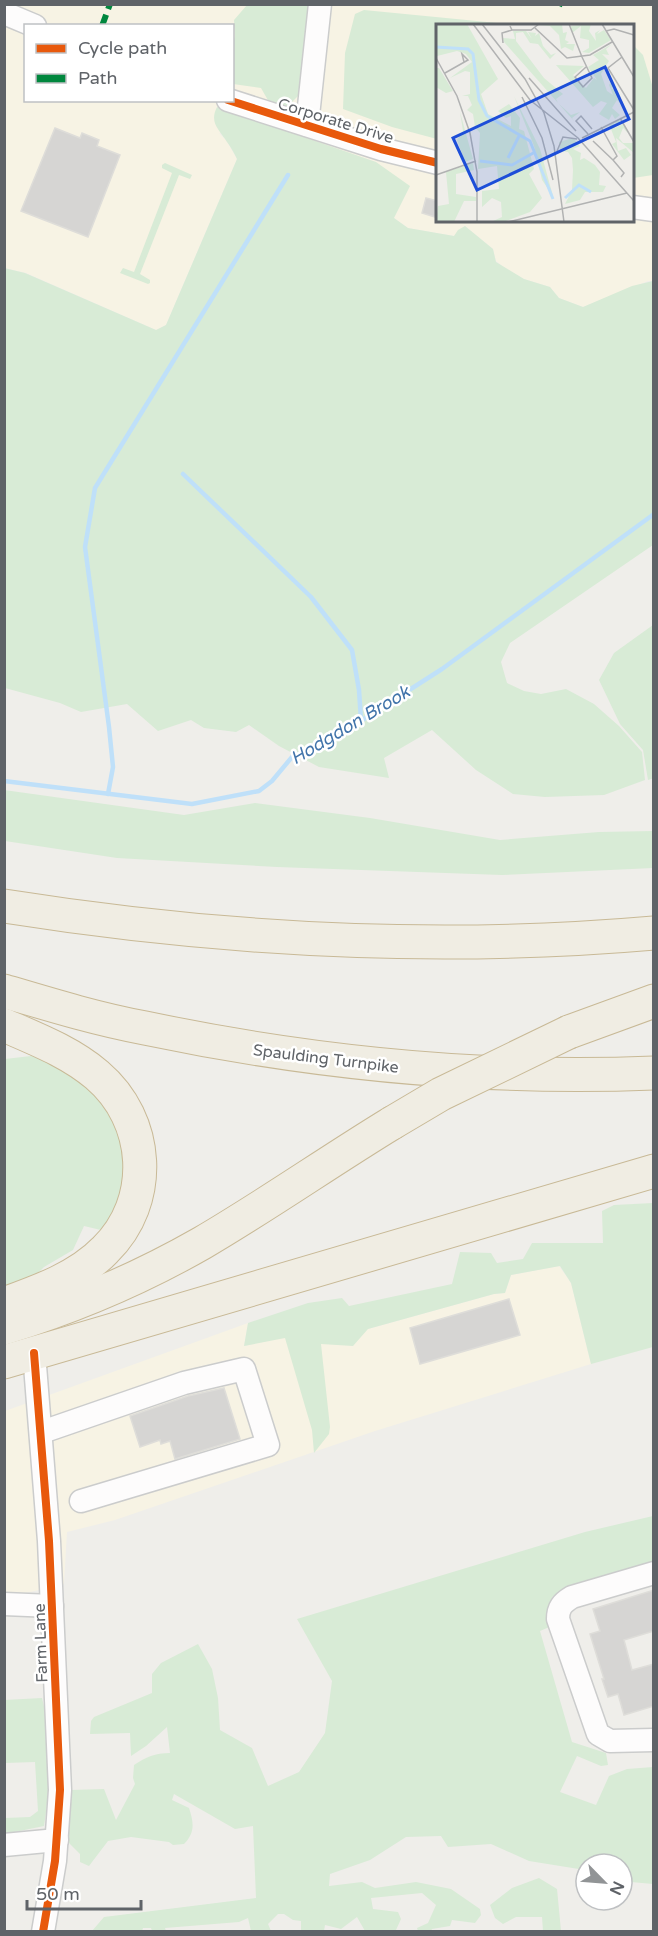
<svg xmlns="http://www.w3.org/2000/svg" width="658" height="1936" font-family="'Varela Round',sans-serif">
  <style>
    .commercial { fill: #f7f3e4; fill-rule: evenodd }
    .green { fill: #d8ebd6 }
    .lines { fill: none; stroke-linecap: round; stroke-linejoin: round }
    .stream { stroke: #bfe0f9; stroke-width: 4.5 }
    .building { fill: #d6d5d3; stroke: #deddd9; stroke-width: 1.5 }
    .minor-casing { stroke: #cbcccc; stroke-width: 25 }
    .highway-casing { stroke: #c8b996; stroke-width: 35 }
    .minor { stroke: #fdfcfc; stroke-width: 22 }
    .highway { stroke: #f0ede3; stroke-width: 33 }
    .highway-bridge-casing { stroke: #c8b996; stroke-width: 35; stroke-linecap: butt }
    .highway-bridge { stroke: #f0ede3; stroke-width: 33 }
    .quiet { stroke: #00873e; stroke-width: 6; stroke-dasharray: 12 6; stroke-linecap: butt }
    .cycleway-casing { stroke: #fff; stroke-width: 11 }
    .cycleway { stroke: #e8590c; stroke-width: 8 }
    .labels { text-anchor: middle; stroke-width: 5; stroke-linejoin: round; paint-order: stroke }
    .street-label { font-size: 16px; fill: #5f6368; stroke: #fff }
    .water-label { font-size: 18px; font-style: italic; fill: #4174aa; stroke: #fff }
    .inset-river { fill: none; stroke: #bfe0f9; stroke-width: 3 }
    .inset-road { fill: none; stroke: #b1b2b2; stroke-width: 1.5 }
    .view { fill: #1d4ed8; fill-opacity: 0.15; stroke: #1d4ed8; stroke-width: 3 }
    .inset-edge { fill: none; stroke: #5f6368; stroke-width: 3 }
  </style>
  <rect width="100%" height="100%" fill="#efeeea"/>
  <g class="commercial">
    <path d="M5,5H653V281H648L583,307L559,298L550,287L524,279L506,269L496,261L493,249L465,226L454,236L408,228L394,218L376,162L300,137L219,133L226,140L237,159L166,325L156,330L26,273L5,268ZM26,26H232V100H26ZM438,26H632V220H438Z"/>
    <path d="M559,1266L571,1283L591,1364L375,1431L115,1520L67,1532L64,1584L5,1598V1411L248,1323L244,1346L285,1337L368,1329L494,1294L505,1293L511,1275Z"/>
  </g>
  <g class="green">
    <path d="M247,5H312L300,94L286,108L269,102L261,88L233,84V44L235,36L234,20Z"/>
    <path d="M364,10L519,25L438,26L437,139L392,127L343,109L345,53L355,14Z"/>
    <path d="M633,45L643,55L653,88V175L633,178Z"/>
    <path d="M217,107L376,162L410,186L394,218L408,228L454,236L458,230L465,226L493,249L496,262L524,279L550,287L559,298L583,307L632,286L653,281V545L510,643L501,662L507,683L524,691L541,694L566,689L594,704L619,726L642,752L645,780L604,795L545,797L513,794L476,770L432,730L384,758L389,778L319,767L279,746L249,725L236,732L204,728L191,720L158,731L127,704L81,712L60,703L5,688L4,268L25,273L156,330L166,325L237,159C234,153 231,147 227,142C219,129 209,123 217,107Z"/>
    <path d="M165,163L192,175L190,179L179,175L140,274L150,280V283L148,284L120,273L123,268L134,272L172,173L162,168V165Z"/>
    <path d="M653,625L654,778L648,780L643,750L620,724L599,680L614,653Z"/>
    <path d="M4,790L184,815L255,803L370,818L500,840L599,832L653,831V868L502,875L277,867L117,858L5,841Z"/>
    <path d="M31,1056L60,1064L86,1078L127,1145L123,1199L105,1231L84,1226L73,1250L44,1267L24,1287L5,1289V1059Z"/>
    <path d="M653,1203V1347L591,1364L571,1283L560,1266L511,1275L505,1293L494,1294L368,1329L353,1346L321,1344L330,1427L329,1434L314,1453L312,1430L285,1338L244,1346L248,1323L308,1303L342,1298L349,1306L452,1284L460,1252L491,1253L497,1263L523,1259L532,1243H603L602,1211L614,1205Z"/>
    <path d="M653,1516V1566L606,1578L552,1597L554,1625L540,1631L572,1742L606,1753L608,1765L601,1766L577,1756L560,1792L596,1805L609,1776L627,1769L653,1767V1884L631,1882L622,1876V1864H586L585,1870L529,1861L491,1844L448,1847L441,1836L406,1837L370,1860L330,1874L329,1886L362,1882L375,1888L416,1882L451,1889L480,1909L481,1915L475,1923L452,1920L450,1926L432,1929L431,1931H418L417,1928L428,1923L436,1905L422,1893L371,1898L373,1909L398,1912L401,1919L396,1930L391,1931H365L357,1917L341,1929L325,1925L324,1931H301V1921L293,1920L284,1914H278L268,1924L271,1931H251L248,1918L239,1922L165,1928L166,1931H152L151,1928H143L142,1931H92L104,1917L256,1898L253,1826L235,1829L174,1794L172,1800L189,1808C194,1823 195,1833 184,1844L173,1845L169,1842L131,1837L108,1841L89,1866L80,1862V1854L67,1841L71,1790L104,1789L116,1820L135,1784L133,1778L134,1765C146,1757 155,1753 170,1753L167,1727L146,1746L131,1756L130,1733L90,1734L91,1721L94,1717L152,1693V1674L161,1663L198,1644L212,1669L218,1698L220,1730L252,1748L268,1786L299,1772L325,1733L332,1681L297,1619L585,1532Z"/>
    <path d="M42,1698C51,1731 50,1792 44,1826L5,1834V1818L30,1817L38,1811L35,1762L5,1763L4,1700Z"/>
    <path d="M539,1878L557,1889L561,1931H543L542,1917H516L503,1924L495,1918L490,1905L512,1888Z"/>
  </g>
  <g class="lines">
    <g class="stream">
      <path d="M183,474L311,597L352,650L359,690L361,720"/>
      <path d="M4,781L192,804L259,791L272,781L292,757L325,744L442,669L654,514"/>
      <path d="M108,794L113,767L109,727L85,547L95,488L288,175"/>
    </g>
  </g>
  <g class="building">
    <path d="M55,128L80,138L82,133L99,140L97,146L120,155L88,237L21,211Z"/>
    <path d="M426,198L438,201V218L422,213Z"/>
    <path d="M509,1299L520,1335L420,1364L410,1328Z"/>
    <path d="M224,1388L240,1439L175,1459L170,1441L161,1444L160,1440L140,1447L130,1416L188,1396Z"/>
    <path d="M654,1590V1631L624,1640L632,1670L654,1664V1706L624,1715L618,1694L608,1697L602,1679H604L590,1634L600,1631L593,1609Z"/>
  </g>
  <g class="lines">
    <g class="minor-casing">
      <g id="minor">
        <path d="M4,13L35,26"/>
        <path d="M228,100L381,149L438,163"/>
        <path d="M307,125L320,4"/>
        <path d="M632,207L654,210"/>
        <path d="M34,1353L49,1541L60,1790L55,1861L43,1932"/>
        <path d="M42,1432L184,1383L244,1369L268,1445L81,1501"/>
        <path d="M654,1573L572,1597C562,1603 558,1608 558,1619L598,1734L610,1741L654,1740"/>
        <path d="M4,1604L52,1606"/>
        <path d="M4,1845L57,1840"/>
      </g>
    </g>
    <g class="highway-casing">
      <g id="highway">
        <path d="M4,906C219,940 437,952 654,933"/>
        <path d="M4,991C51,1005 97,1019 145,1028C312,1063 482,1080 654,1073"/>
        <path d="M4,1025C36,1039 70,1052 97,1075C150,1120 155,1201 105,1250C79,1277 40,1291 4,1304"/>
        <path d="M569,1032L654,1001"/>
        <path d="M4,1328C73,1307 139,1279 202,1243C267,1205 328,1162 392,1123"/>
        <path d="M4,1362L654,1171"/>
      </g>
    </g>
    <use href="#minor" class="minor"/>
    <use href="#highway" class="highway"/>
    <g class="highway-bridge-casing">
      <path id="highway-bridge" d="M392,1123L441,1094L569,1032"/>
    </g>
    <use href="#highway-bridge" class="highway-bridge"/>
    <g class="quiet">
      <path d="M559,6L560,4"/>
      <path d="M102,26L110,4"/>
    </g>
    <g class="cycleway-casing">
      <g id="cycleway">
        <path d="M228,100L381,149L438,163"/>
        <path d="M34,1353L49,1541L60,1790L55,1861L43,1932"/>
      </g>
    </g>
    <use href="#cycleway" class="cycleway"/>
  </g>
  <g class="labels">
    <g class="street-label">
      <text transform="translate(336 120) rotate(17)" y="6">Corporate Drive</text>
      <text transform="translate(326 1058) rotate(7)" y="6">Spaulding Turnpike</text>
      <text transform="translate(40 1643) rotate(-92)" y="6">Farm Lane</text>
    </g>
    <g class="water-label">
      <text transform="translate(350 725) rotate(-31)" y="6">Hodgdon Brook</text>
    </g>
  </g>
  <g transform="translate(436 24)">
    <rect width="198" height="198" fill="#efeeea"/>
    <path d="M0,0H31L62,55L45,70L52,90L75,102V92L70,94L62,87L73,80L84,94L83,105L88,107L98,145L93,150L106,174L94,188L67,198H55L66,193L65,178L56,174L46,183V167L63,165L61,142L42,145L44,109L39,103L37,90L31,86L36,81L32,72H26L34,70V48L29,47L14,54L36,38L30,30L21,27L1,32ZM126,0L127,9L131,8L129,16L133,18L130,20H139L137,27L129,23L125,25L123,11L114,2L104,1ZM155,0L153,7L160,17L159,9L164,6L161,10L168,6L175,16L153,29L146,28L153,24V16L144,14L145,2L136,9L135,2ZM77,7H90L96,15L92,8L100,9L99,12L103,9L107,22L115,31L120,29L114,35L102,20L94,19L87,8L80,9V17L108,54L127,70L120,75L122,79L135,91L144,88L136,94L138,97L68,18L67,14L79,15ZM176,20L170,25L173,31L166,30L173,37L165,50L171,67L177,71L173,61L175,58L178,62L175,64L183,69L181,74L192,87L181,76L176,84L184,91L179,95L176,90L173,96L163,90L171,79L165,77L157,83L120,41L148,42L137,51L150,64L158,54L161,56L152,43L163,36L157,31ZM1,44H3L17,67L10,69L0,63ZM78,72L104,125L117,172L106,156L98,122ZM24,88L37,135L29,138L21,116L27,107ZM183,96L186,100L178,99L179,104L187,100L192,109L187,104L183,114L187,119H198V129L180,114L182,127L190,124L195,131L188,136L176,120L180,118L173,100ZM137,114L144,122L137,125L145,129L144,136L148,134L159,141L164,148L163,161L170,162L167,168H149L144,176L129,180L136,166L137,146L136,134L132,128L124,127L123,118ZM37,139L38,146L20,150V170L40,173V177H28L18,198H0L2,182L13,180L10,148Z" fill="#d8ebd6"/>
    <path class="inset-river" d="M0,23L32,25L37,30L43,76L51,92L94,117L117,175M72,134L83,112M44,137L76,141L99,128M129,174L143,161L155,168"/>
    <path class="inset-road" d="M37,0L94,76L142,114L198,177M46,0L89,55L108,89L118,122L128,198M133,0L146,33M166,0L198,53M74,2L76,6H95L103,0M99,4L131,34L154,31L176,18M170,7L178,5L198,11M67,19L66,9L76,6M146,33L156,54L147,63L139,53L150,43M186,33L172,44L198,86M0,34L21,72L34,109L41,148V198M9,49L32,36L26,30L28,38M93,54L140,107M86,73L106,114L117,156M184,94L198,118M152,110L140,97L145,92L156,105M146,114L198,88M157,117L177,136L181,132L165,103M121,127L127,113L141,115M177,136L188,149L185,153M0,151L40,137M72,198L191,169"/>
    <path class="view" d="M169,43L193,95L41,166L17,114Z"/>
    <rect width="198" height="198" class="inset-edge"/>
  </g>
  <rect width="658" height="1936" fill="none" stroke="#5f6368" stroke-width="12"/>
  <rect x="24" y="24" width="210" height="78" fill="#ffffff" stroke="#bfc1c3" stroke-width="1.5"/>
  <rect x="36" y="44" width="30" height="9" fill="#e8590c" stroke="#bfc1c3" stroke-width="1.5"/>
  <text x="78" y="54" font-size="18" fill="#5f6368">Cycle path</text>
  <rect x="36" y="74" width="30" height="9" fill="#00873e" stroke="#bfc1c3" stroke-width="1.5"/>
  <text x="78" y="84" font-size="18" fill="#5f6368">Path</text>
  <g transform="translate(604 1882) rotate(115)"><circle r="28" fill="#ffffff" stroke="#bfc1c3" stroke-width="1.5"/>
  <path d="M0-4.5L10 22L0 15L-10 22Z" fill="#919496"/>
  <text y="-9" font-size="16" font-weight="bold" text-anchor="middle" fill="#5f6368">N</text>
  </g>
  <path d="M27 1900v9h114v-9" fill="none" stroke="#5f6368" stroke-width="3"/>
  <text x="36" y="1900" font-size="18" fill="#5f6368" stroke="#ffffff" stroke-width="4.5" paint-order="stroke">50 m</text>
</svg>
